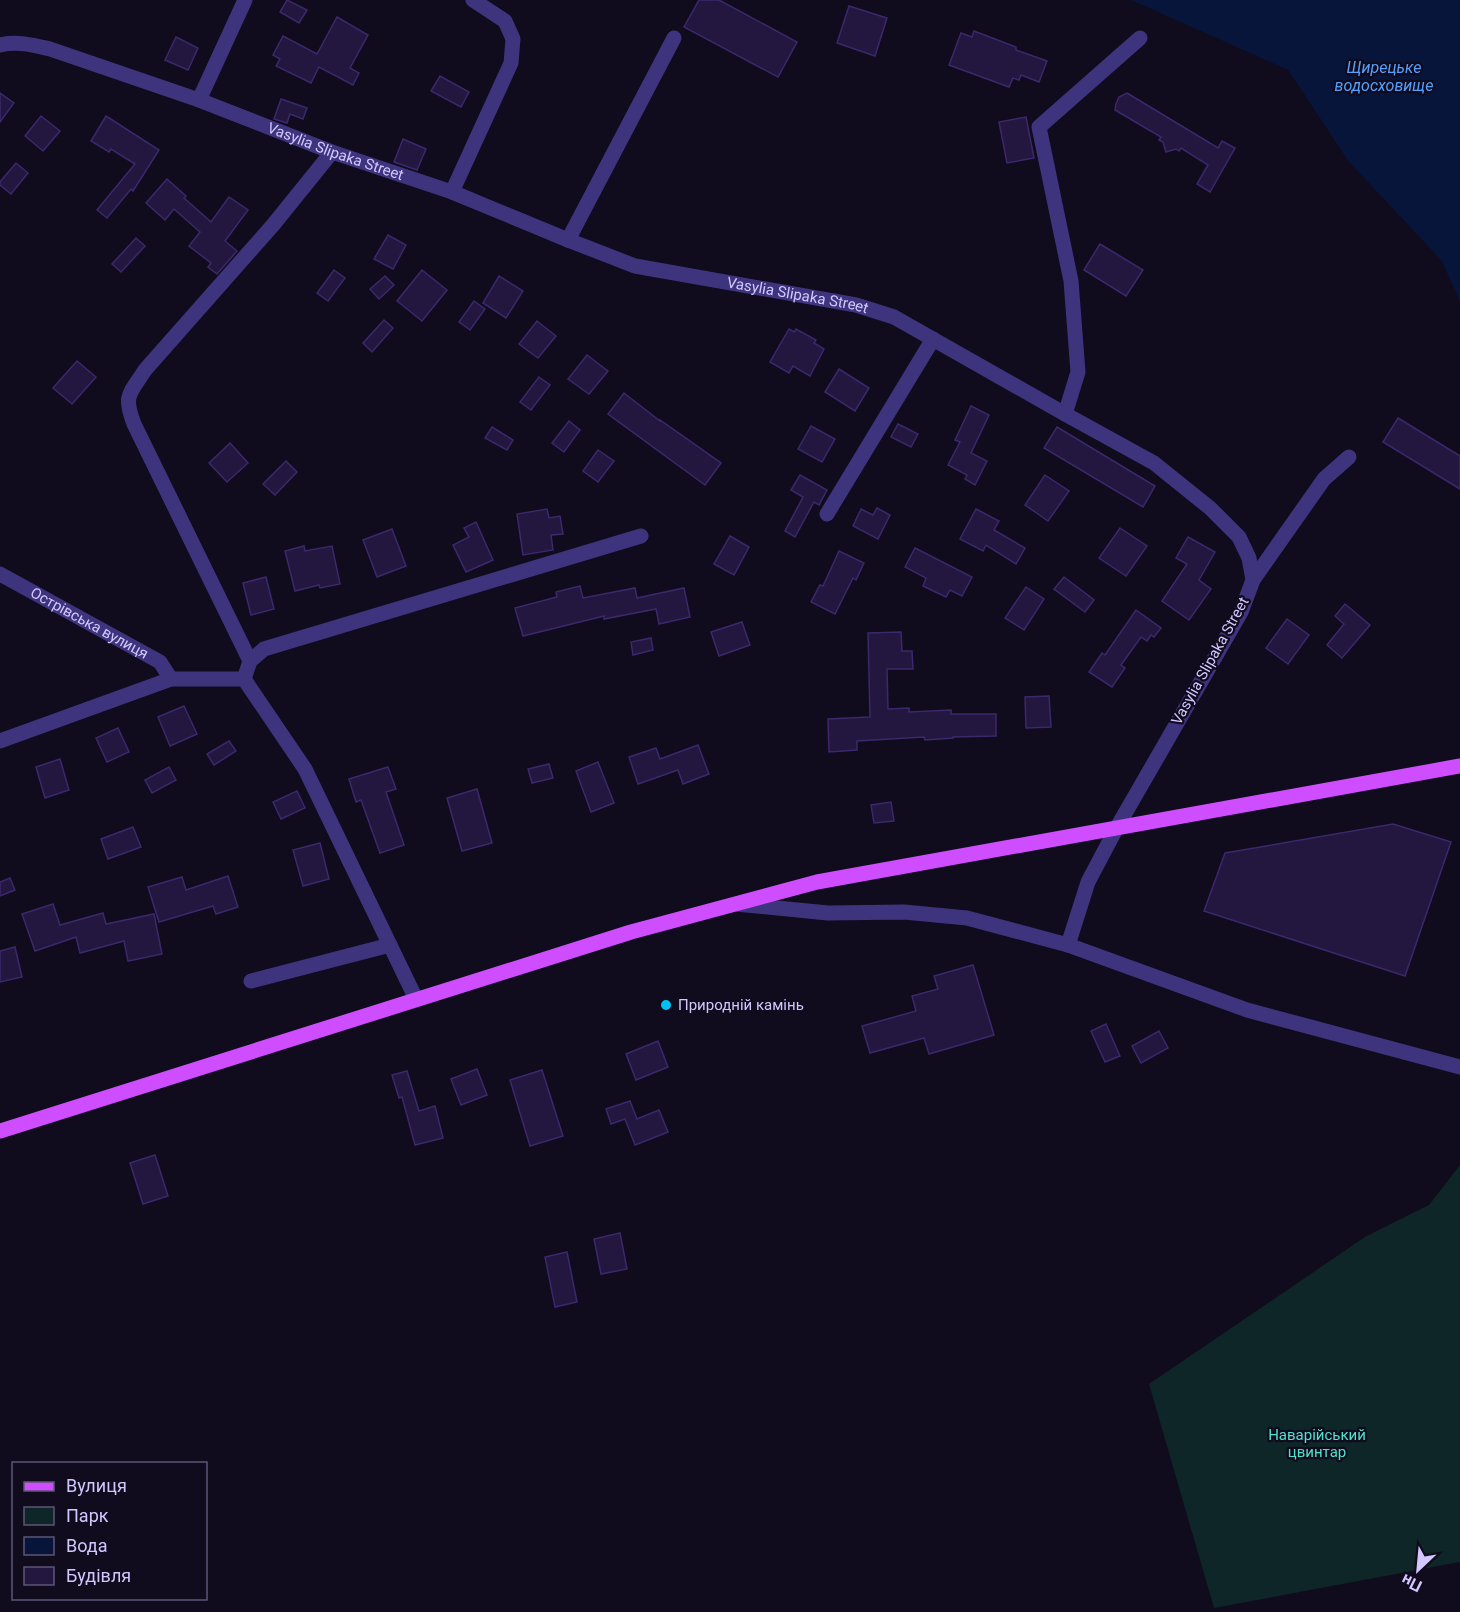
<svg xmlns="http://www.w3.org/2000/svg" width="1460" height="1612" font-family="Roboto,sans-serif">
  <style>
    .green { fill: #0e2627 }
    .water { fill: #07153a }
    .building { fill: #23163f; stroke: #3c286c; stroke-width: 1.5 }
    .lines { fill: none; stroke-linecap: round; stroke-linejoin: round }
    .minor { stroke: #3e347e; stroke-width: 15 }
    .major { stroke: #ce4eff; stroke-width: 15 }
    .poi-dot { fill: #00c2f2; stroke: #100b1d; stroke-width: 2 }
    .labels { text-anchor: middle; stroke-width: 4.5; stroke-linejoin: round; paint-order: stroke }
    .street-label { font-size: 15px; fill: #d3c7ff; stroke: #100b1d }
    .poi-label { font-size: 15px; fill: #d3c7ff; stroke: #100b1d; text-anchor: start }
    .park-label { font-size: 15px; fill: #51e2cc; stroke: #100b1d }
    .water-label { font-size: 16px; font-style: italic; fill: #55a0ff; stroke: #100b1d }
  </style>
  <rect width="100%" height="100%" fill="#100b1d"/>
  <path class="green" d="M1460,1165V1562L1214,1608L1149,1384L1365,1237L1429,1205Z"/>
  <path class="water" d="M1131,0H1460V301L1441,260L1349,162L1288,70Z"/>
  <g class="building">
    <path d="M287,0L307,10L299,23L280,12Z"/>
    <path d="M699,0H719L797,42L778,77L684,27Z"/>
    <path d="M849,6L887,18L875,56L837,43Z"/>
    <path d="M337,17L368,35L350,68L359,73L353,85L319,67L311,83L276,66L280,59L273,55L283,36L317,54Z"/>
    <path d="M974,31L1016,47V50L1047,61L1039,82L1021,75L1019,80L1013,78L1009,87L949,65L961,33L972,37Z"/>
    <path d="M176,37L198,48L188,70L165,60Z"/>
    <path d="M440,76L469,92L461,107L431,91Z"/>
    <path d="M0,93L14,103L0,122Z"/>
    <path d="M1127,93L1218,148L1222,141L1235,148L1210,192L1197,184L1208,165L1181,148L1179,151L1176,149L1166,152L1163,142L1159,140L1161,137L1115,110L1116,104L1119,97Z"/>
    <path d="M281,99L307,108L303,119L290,114L287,123L274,119Z"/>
    <path d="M41,116L60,131L43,151L25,136Z"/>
    <path d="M106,116L159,150L133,191L131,189L107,218L97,210L135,164L111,149L109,152L91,141Z"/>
    <path d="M1026,117L1034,158L1007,163L999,122Z"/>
    <path d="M403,139L426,149L417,170L394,162Z"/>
    <path d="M16,163L28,173L11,194L0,185V182Z"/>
    <path d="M167,179L186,196L184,198L211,222L229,197L248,210L225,241L237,251L217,274L208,267L211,263L189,246L200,232L174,209L165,220L146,203Z"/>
    <path d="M388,235L406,245L393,269L374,259Z"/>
    <path d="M136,238L145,246L121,272L112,264Z"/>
    <path d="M1100,244L1143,270L1126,296L1084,270Z"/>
    <path d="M334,270L345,278L328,301L317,293Z"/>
    <path d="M422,270L447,290L422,321L397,301Z"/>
    <path d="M385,276L394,285L379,299L370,289Z"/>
    <path d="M499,276L523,291L506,318L483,303Z"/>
    <path d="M474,301L485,309L470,330L459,322Z"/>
    <path d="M384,320L393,328L372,352L363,343Z"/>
    <path d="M537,321L556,336L538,358L519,344Z"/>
    <path d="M789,329L794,332L796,329L816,340L814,343L824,349L810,376L793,366L789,373L770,362Z"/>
    <path d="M587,355L608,371L589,394L568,379Z"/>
    <path d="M77,361L96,377L72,404L53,388Z"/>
    <path d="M839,369L869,388L855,411L825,392Z"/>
    <path d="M539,377L550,385L531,410L520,402Z"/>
    <path d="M624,393L660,421V420L721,463L705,485L608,414Z"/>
    <path d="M971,406L989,415L971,453L987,461L975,485L965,479L967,475L948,465L960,442L955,440Z"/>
    <path d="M1398,418L1460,456V489L1383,442Z"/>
    <path d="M569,421L580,430L564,452L552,443Z"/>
    <path d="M898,424L918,434L911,447L891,437Z"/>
    <path d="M811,426L835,439L822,462L798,449Z"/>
    <path d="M492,427L513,440L507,450L485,438Z"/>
    <path d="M1057,427L1155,486L1143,507L1044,448Z"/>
    <path d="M230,443L248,463L227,482L209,463Z"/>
    <path d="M598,450L614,461L598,482L583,471Z"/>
    <path d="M286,461L297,472L275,495L263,484Z"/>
    <path d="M800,475L827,490L819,505L814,502L795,537L785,531L803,497L791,490Z"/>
    <path d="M1045,475L1069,491L1048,521L1025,505Z"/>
    <path d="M877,508L890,515L878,539L853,526L861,509L873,515Z"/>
    <path d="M547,509L549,518L560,516L563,534L551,535L553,550L523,555L517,514Z"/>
    <path d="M976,509L999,521L994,530L1025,548L1016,564L986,545L983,551L960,539Z"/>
    <path d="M476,522L493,560L466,572L453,545L469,537L464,528Z"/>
    <path d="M1120,528L1147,546L1126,576L1099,558Z"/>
    <path d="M392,529L406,566L377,577L363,540Z"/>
    <path d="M730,536L749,547L734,575L714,564Z"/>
    <path d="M1188,537L1215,552L1199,580L1211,589L1189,620L1162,601L1187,564L1176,558Z"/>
    <path d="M304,546L305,551L332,546L340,584L320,588L319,585L295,591L285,551Z"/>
    <path d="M915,548L972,577L962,596L950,590L946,597L923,586L926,578L905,567Z"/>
    <path d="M839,551L864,563L856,580L853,578L835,614L811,602L820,585L823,586Z"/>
    <path d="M266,577L274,609L251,615L243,583Z"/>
    <path d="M1064,577L1094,600L1085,612L1054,589Z"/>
    <path d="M580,586L583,598L635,588L637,598L684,588L690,617L659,624L656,609L604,619V616L523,636L515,608L557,597L556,592Z"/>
    <path d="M1026,587L1044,599L1024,630L1005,618Z"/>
    <path d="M1345,604L1370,625L1342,658L1327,645L1344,624L1335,616Z"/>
    <path d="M1136,610L1161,628L1154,637L1151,635L1147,641L1141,637L1121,665L1125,668L1112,687L1089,672L1102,653L1105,655Z"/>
    <path d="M1287,619L1309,635L1288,664L1266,648Z"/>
    <path d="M742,622L750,645L719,656L711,632Z"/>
    <path d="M901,632L902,651H912L913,669H887L888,709L909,708V712L951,710V714H996V736L953,737V738L925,740L924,737L857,741V750L829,752L828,719L870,717L868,633Z"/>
    <path d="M651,638L653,650L633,655L631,642Z"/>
    <path d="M1049,696L1051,727L1026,728L1025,697Z"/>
    <path d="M184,706L197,734L170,746L158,717Z"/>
    <path d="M118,728L129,752L107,762L96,738Z"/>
    <path d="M229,741L236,751L214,765L207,754Z"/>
    <path d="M698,745L709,774L683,784L678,770L638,784L629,757L656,748L660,759Z"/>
    <path d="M60,759L69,790L45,798L36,767Z"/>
    <path d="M598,762L614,803L591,812L576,771Z"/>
    <path d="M549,764L553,778L532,783L528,769Z"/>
    <path d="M169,767L176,780L152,793L145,780Z"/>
    <path d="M388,767L396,789L386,792L404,845L380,853L361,800L356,802L349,779Z"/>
    <path d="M477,789L492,843L462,851L447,798Z"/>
    <path d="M297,791L305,808L281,819L273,802Z"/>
    <path d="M891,802L894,821L874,823L871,805Z"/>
    <path d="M1393,824L1451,842L1405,976L1204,911L1225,853Z"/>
    <path d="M133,827L141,847L108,859L101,839Z"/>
    <path d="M320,843L329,879L303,886L293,850Z"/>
    <path d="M228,876L238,907L216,914L213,906L159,922L148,887L182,877L186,890Z"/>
    <path d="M10,878L15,890L0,896V882Z"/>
    <path d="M53,904L60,925L103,913L106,924L154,914L162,954L128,961L124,941L80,953L76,937L35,951L22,914Z"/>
    <path d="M15,947L22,977L0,982V951Z"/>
    <path d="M973,965L994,1035L929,1054L924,1038L870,1053L862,1026L916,1011L912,996L938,989L934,976Z"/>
    <path d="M1106,1024L1120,1056L1105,1062L1091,1031Z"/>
    <path d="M1159,1031L1168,1048L1141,1063L1132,1046Z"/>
    <path d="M658,1041L668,1067L636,1080L626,1054Z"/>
    <path d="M477,1069L487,1095L461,1105L451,1079Z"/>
    <path d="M542,1070L563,1136L530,1146L510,1080Z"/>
    <path d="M407,1071L419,1111L435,1106L443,1138L415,1145L402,1097L399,1098L392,1075Z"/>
    <path d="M630,1101L637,1119L659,1110L668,1132L635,1145L625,1119L611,1124L606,1109Z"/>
    <path d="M155,1155L168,1196L143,1204L130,1163Z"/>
    <path d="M620,1233L627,1269L601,1274L594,1239Z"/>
    <path d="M567,1252L577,1302L555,1307L545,1257Z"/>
  </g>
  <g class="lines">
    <g class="minor">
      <path id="s1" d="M0,45C18,41 33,45 50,49L199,100L332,152L452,192L568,240L635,266L856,305L894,317L1065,414L1154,463L1210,508L1239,537L1249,558L1253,580L1241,612L1116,829L1088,882L1068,945"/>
      <path d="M199,100L245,0"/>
      <path d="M452,192L511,63L513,39L505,21L473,0"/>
      <path d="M568,240L674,38"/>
      <path d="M1065,414L1078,372L1071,281L1039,127L1140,38"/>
      <path d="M827,514L933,339"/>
      <path id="s2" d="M0,574L160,662L171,679"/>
      <path d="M1253,580L1324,479L1349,457"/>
      <path d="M250,661L264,649L641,536"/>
      <path d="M244,679L250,661L134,424C123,395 129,395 145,370L273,225L332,152"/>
      <path d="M0,741L171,679H244L305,769L416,999"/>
      <path d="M736,904L828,913L904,912L967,918L1068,945L1247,1010L1460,1067"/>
      <path d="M251,981L390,945"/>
    </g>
    <path class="major" d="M0,1131L631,932L817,882L1460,766"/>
  </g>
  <circle class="poi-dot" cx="666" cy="1005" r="6"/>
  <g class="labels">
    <g class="street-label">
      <text dy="5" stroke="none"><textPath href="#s1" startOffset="354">Vasylia Slipaka Street</textPath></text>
      <text dy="5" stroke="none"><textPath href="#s1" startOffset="840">Vasylia Slipaka Street</textPath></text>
      <text dy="5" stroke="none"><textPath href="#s2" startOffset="102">Острівська вулиця</textPath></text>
      <text transform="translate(1210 661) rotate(-61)" y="5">Vasylia Slipaka Street</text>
    </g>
    <g class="poi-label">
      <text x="678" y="1010">Природній камінь</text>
    </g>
    <g class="park-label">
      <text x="1317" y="1440">Наварійський<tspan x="1317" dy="17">цвинтар</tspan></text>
    </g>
    <g class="water-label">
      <text x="1384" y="73">Щирецьке<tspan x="1384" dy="18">водосховище</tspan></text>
    </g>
  </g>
  <rect x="12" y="1462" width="195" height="138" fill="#100b1d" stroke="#5e5677" stroke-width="1.5"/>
  <rect x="24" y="1482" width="30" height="9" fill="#ce4eff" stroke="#5e5677" stroke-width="1.5"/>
  <text x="66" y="1492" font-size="18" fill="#d3c7ff">Вулиця</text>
  <rect x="24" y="1507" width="30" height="18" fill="#0e2627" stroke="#5e5677" stroke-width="1.5"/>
  <text x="66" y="1522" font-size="18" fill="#d3c7ff">Парк</text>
  <rect x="24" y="1537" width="30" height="18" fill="#07153a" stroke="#5e5677" stroke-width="1.5"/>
  <text x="66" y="1552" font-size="18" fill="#d3c7ff">Вода</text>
  <rect x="24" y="1567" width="30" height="18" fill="#23163f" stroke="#5e5677" stroke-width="1.5"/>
  <text x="66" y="1582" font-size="18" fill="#d3c7ff">Будівля</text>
  <g transform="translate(1418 1570) rotate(206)" stroke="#100b1d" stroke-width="4.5" paint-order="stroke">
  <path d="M0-4.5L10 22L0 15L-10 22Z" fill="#d3c7ff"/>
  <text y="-9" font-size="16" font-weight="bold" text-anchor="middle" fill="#d3c7ff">Пн</text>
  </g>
</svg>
